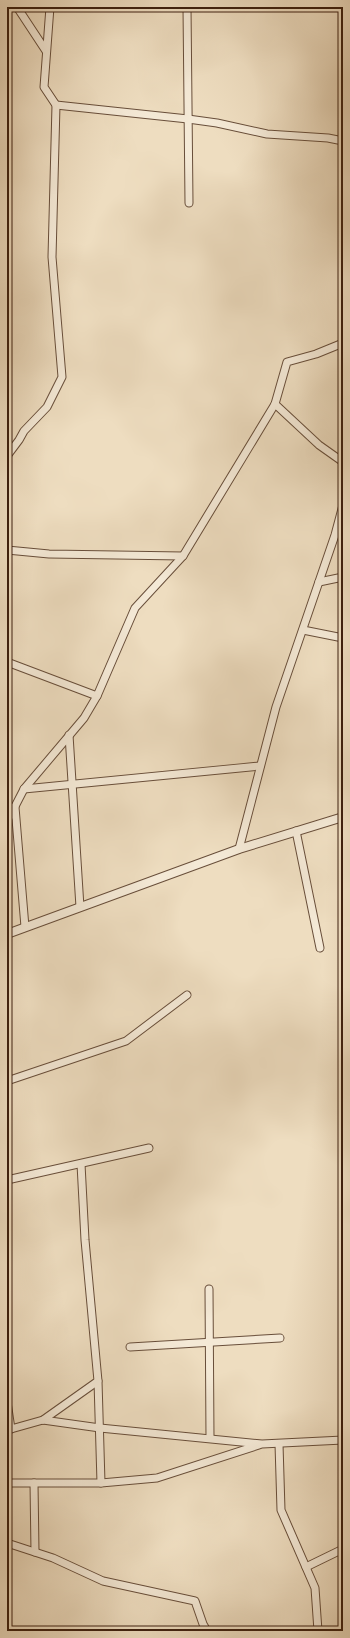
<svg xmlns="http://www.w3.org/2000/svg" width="350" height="1638" font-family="'Libre Bodoni',serif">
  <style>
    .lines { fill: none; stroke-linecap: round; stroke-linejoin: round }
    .minor-casing { stroke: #684e3a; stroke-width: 9 }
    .tertiary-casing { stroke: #684e3a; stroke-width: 10 }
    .minor { stroke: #f4e9d6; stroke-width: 7 }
    .tertiary { stroke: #f4e9d6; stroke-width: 8 }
  </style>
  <rect width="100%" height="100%" fill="#eeddc0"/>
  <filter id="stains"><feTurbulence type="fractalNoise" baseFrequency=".005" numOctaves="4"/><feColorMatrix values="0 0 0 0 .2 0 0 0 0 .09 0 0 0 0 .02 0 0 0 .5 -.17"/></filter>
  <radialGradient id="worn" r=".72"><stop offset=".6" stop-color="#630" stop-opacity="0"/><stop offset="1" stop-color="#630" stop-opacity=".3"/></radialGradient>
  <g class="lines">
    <g class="minor-casing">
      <g id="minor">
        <path d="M17,7L46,51"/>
        <path d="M187,7L189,203"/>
        <path d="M56,105L188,119L217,123L267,134L328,138L343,141"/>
        <path d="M275,404L319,445L343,462"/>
        <path d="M7,456L19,440L24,431L47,407L62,377L52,257L56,105L44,87L50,7"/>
        <path d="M7,550L49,554L183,556"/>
        <path d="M319,582L343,577"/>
        <path d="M303,630L343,638"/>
        <path d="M7,662L97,696"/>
        <path d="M69,735L80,907"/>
        <path d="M24,789L260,766"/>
        <path d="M15,807L25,927"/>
        <path d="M7,819L9,818L24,789L84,718L97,696L135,608L183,556L275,404L287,362L316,354L343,343"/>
        <path d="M296,831L320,948"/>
        <path d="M239,849L276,707L335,535L343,505"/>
        <path d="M7,1081L126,1041L187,995"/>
        <path d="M7,1180L149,1148"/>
        <path d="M209,1289L210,1438"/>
        <path d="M130,1347L280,1338"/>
        <path d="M98,1381L101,1483"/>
        <path d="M7,1402L11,1429"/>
        <path d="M43,1420L98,1381L85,1240L81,1164"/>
        <path d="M7,1429H11L43,1420L100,1428L262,1444L343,1440"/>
        <path d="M279,1444L281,1510L315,1588L318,1631"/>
        <path d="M7,1483H101L157,1478L259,1445"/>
        <path d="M34,1483L35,1552"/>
        <path d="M7,1543L53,1558L103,1581L195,1601L203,1624L207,1631"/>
        <path d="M306,1567L343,1549"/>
      </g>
    </g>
    <g class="tertiary-casing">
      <path id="tertiary" d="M7,934L239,849L343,817"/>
    </g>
    <use href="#minor" class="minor"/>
    <use href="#tertiary" class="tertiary"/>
  </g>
  <rect width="350" height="1638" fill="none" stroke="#eeddc0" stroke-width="24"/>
  <rect x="8" y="8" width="334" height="1622" fill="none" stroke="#3c1f0e" stroke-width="2"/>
  <rect x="12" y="12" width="326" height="1614" fill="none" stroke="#3c1f0e"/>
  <rect width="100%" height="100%" filter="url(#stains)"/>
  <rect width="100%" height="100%" fill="url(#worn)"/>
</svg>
